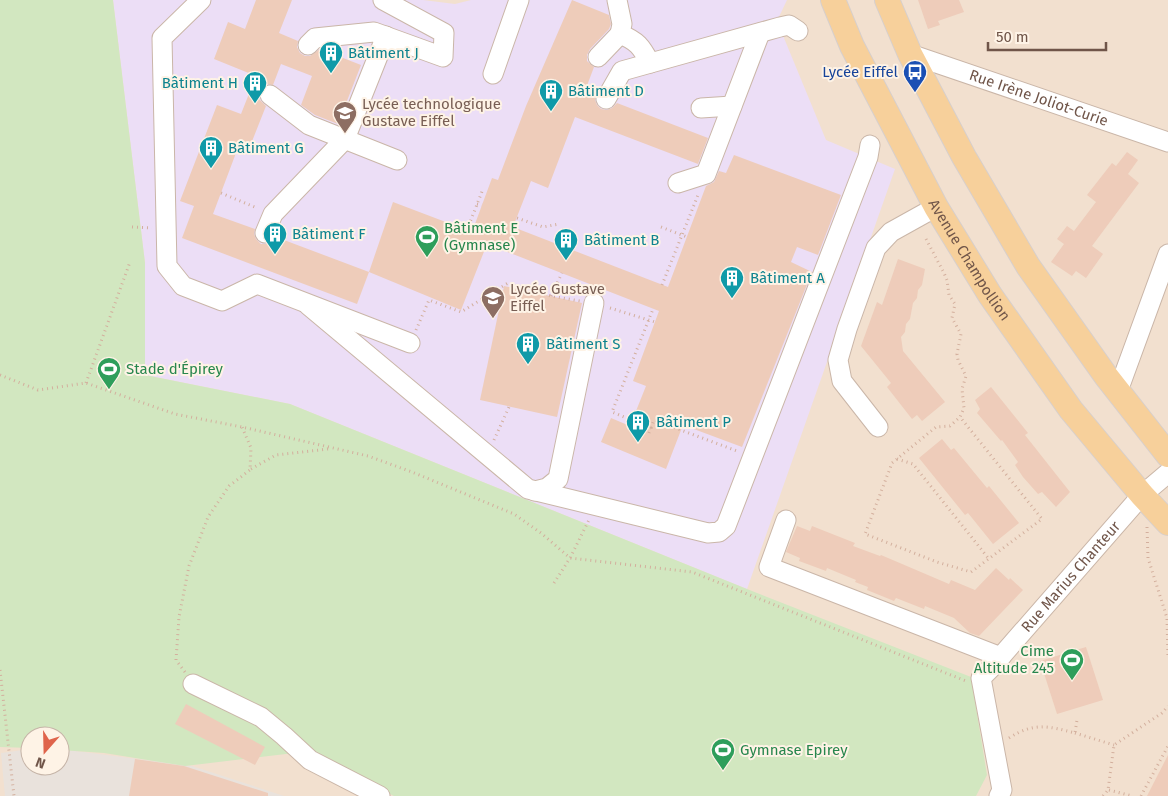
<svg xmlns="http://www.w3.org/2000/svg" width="1168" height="796" font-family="'Fira Sans',sans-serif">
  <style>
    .residential { fill: #f2e0cf; fill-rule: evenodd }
    .industrial { fill: #e9e2dc }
    .education { fill: #ecdef6 }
    .green { fill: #d2e7c0 }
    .building { fill: #eeccba }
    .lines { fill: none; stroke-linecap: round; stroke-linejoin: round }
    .minor-casing { stroke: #cab6a8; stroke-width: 21 }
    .major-casing { stroke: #d7cfcc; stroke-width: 26 }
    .path { stroke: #d3af9d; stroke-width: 3; stroke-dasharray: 1 4; stroke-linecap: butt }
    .minor { stroke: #fff; stroke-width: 19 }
    .major { stroke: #f7d09b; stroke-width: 24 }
    .labels { text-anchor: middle; stroke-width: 4; stroke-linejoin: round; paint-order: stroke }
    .culture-label { font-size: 15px; fill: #0d838f; stroke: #fef3e6; text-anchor: start }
    .transit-label { font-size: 15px; fill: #164399; stroke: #fef3e6; text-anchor: end }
    .street-label { font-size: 15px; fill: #705549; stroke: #fef3e6 }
    .education-label { font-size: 15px; fill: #785e54; stroke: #fef3e6; text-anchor: start }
    .leisure-label { font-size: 15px; fill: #27864d; stroke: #fef3e6; text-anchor: start }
  </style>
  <rect width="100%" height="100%" fill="#fbefe1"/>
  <path class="residential" d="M0,0H1168V796H0ZM30,736H60V766H30Z"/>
  <path class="industrial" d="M30,749V766H60V749L192,766L284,796H5L1,753Z"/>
  <path class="education" d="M113,0H423L455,4L471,0H787L777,21L826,140L895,169L747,589L290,404L145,375V263Z"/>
  <path class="green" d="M0,0H113L145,263V375L290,404L747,589L971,677L987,775L976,796H394L303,752L185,766L104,753L60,750V736H30V748L0,747Z"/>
  <g class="building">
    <path d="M256,0H292L279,33L298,41L297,47L300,53L305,56H310L320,49L361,65L338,124L315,115L301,105L312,76L281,64L273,85L266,84L261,89L259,93V99L266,106L249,149L239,145L213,214L255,229L254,234L256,239L261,244H266L271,242L276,237L369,272L357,304L182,238L194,206L180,201L217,105L241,114L256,76L214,59L228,22L245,29Z"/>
    <path d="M572,0L609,15L611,24L609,29L590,49L587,55V61L594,67L585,91L596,95L595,100L597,105L601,109L607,110L612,108L617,103L708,138L698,164L575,117L548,188L531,181L513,227L668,287L706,186L714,182L719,171L726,173L734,155L841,195L818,255L797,247L791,262L812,272L742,447L683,425L666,469L601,442L611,418L630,426L646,386L633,381L659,311L487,244L461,310L369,272L393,202L472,232L492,178L498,180L526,106Z"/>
    <path d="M918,0H959L964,12L938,21L940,25L928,29Z"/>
    <path d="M1127,152L1138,160L1128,174L1139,183L1092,246L1103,254L1086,278L1076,271L1072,276L1051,262L1064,244L1057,239L1067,226L1074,231L1096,202L1087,195L1112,163L1116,166Z"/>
    <path d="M898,259L925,269L922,285L918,290L917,298L913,303L910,319L906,324L905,332L901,337L903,351L945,402L922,421L917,415L912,419L887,387L891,383L861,346L877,302L882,305Z"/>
    <path d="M504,286L582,303L557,417L480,400Z"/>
    <path d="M991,387L1028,433L1025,435L1070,492L1056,507L1042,492L1038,494L1023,477L1015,465L1018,462L1002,440L1001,441L977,413L980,409L975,400Z"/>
    <path d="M942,439L951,450L954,448L987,488L989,486L1019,523L993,544L968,513L965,515L919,458Z"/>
    <path d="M797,526L810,531L812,526L855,543L853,546L880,556L881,555L949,584L951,580L975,590L996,568L1009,580L1010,578L1023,590L979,636L970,633L954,618L925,606L924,609L896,598L894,601L867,590L868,587L855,582L856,580L827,568L826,571L799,561L800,558L786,552Z"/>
    <path d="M1086,647L1103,700L1057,714L1040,661Z"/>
    <path d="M186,704L265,747L255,765L175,724Z"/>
    <path d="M1168,755V796H1147Z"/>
    <path d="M135,759L184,766L268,793V796H129Z"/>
  </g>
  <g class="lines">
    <g class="minor-casing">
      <g id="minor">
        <path d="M201,0L162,38L167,266L183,286L222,301L257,284L410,343"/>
        <path d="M617,0L622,24L620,34C637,41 641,46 650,63"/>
        <path d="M308,45L315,38L374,32L443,57L444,33L383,0"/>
        <path id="s1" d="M910,54L1168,142"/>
        <path d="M598,57L620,34"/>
        <path d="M493,74L519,0"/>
        <path d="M270,95L309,125L397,160"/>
        <path d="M606,99L622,71L780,27L789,25L798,31"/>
        <path d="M701,108L732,106"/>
        <path d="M678,183L706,174L760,33"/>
        <path d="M265,233L273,214L345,139L386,36"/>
        <path d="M308,305L528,489L708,533L719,532L726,526L868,157L870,145"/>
        <path d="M1118,391L1168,254"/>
        <path d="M878,427L842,381L838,360L847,329L876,248L891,232L936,207"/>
        <path d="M535,491L547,488L558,479L594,303"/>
        <path d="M786,520L769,567L1001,657"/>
        <path d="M193,684L261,717L284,736L310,760L380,796"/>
        <path id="s2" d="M999,796L1002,790L981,678L991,668L1142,495L1168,473"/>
      </g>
    </g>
    <g class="major-casing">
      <g id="major">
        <path id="s3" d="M833,0L852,46L936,207L990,295L1071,410L1142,495L1168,523"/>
        <path d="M887,0L910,54L964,157L1028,266L1106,376L1168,455"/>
      </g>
    </g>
    <g class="path">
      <path d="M221,193L257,208"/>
      <path d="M477,204L482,205"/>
      <path d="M517,218L543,227L559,224"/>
      <path d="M132,227L152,228"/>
      <path d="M661,227L687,237"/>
      <path d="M467,230L483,189"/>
      <path d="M926,239L944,273L947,280L949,295L955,304L952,318L961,334L957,354L958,360L966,376L962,389L964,408L960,417L1042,519L971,572L937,562L865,534L892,463L936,427L950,426L960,417"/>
      <path d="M571,249L574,242"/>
      <path d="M662,285L698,195"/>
      <path d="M551,296L562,273"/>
      <path d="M610,308L655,322"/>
      <path d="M416,330L429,300L461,312L508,283L551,296L580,301"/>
      <path d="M0,375L38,390L86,383L175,414L242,427L368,456L412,472L514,514L541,533L570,558L692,572L966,681"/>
      <path d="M86,383L130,262"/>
      <path d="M651,428L654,420L737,451"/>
      <path d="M649,433L651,428L612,412L653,309"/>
      <path d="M494,440L509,407"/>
      <path d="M897,459L913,464L989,559"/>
      <path d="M251,469L276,455L328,449"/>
      <path d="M1147,527L1148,558L1167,618L1168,658"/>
      <path d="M554,583L570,558L589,520"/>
      <path d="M0,670L14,796"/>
      <path d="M185,672L176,660L179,617L189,566L208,517L229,486L250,470L251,448L242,427"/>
      <path d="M1075,733L1114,745"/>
      <path d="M1009,738C1034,722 1048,726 1075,733L1077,720"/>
      <path d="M1109,790L1132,796"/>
      <path d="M1103,796L1108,790L1114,745L1162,713L1168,706"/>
      <path d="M1141,796L1168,746"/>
    </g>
    <use href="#minor" class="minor"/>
    <use href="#major" class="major"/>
  </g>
  <defs>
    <g id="building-pin" transform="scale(1.25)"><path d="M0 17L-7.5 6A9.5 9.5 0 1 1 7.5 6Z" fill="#0f9aa8" stroke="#fef3e6"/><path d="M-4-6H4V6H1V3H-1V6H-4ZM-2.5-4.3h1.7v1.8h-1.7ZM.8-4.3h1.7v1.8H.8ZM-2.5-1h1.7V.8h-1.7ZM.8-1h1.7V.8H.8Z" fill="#fff"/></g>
    <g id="bus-pin" transform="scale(1.25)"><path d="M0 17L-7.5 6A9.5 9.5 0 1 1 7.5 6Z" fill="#1a4fb4" stroke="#fef3e6"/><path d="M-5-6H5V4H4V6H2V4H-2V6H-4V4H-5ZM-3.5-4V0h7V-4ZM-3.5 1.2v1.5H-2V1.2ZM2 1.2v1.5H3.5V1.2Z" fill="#fff"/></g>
    <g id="school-pin" transform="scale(1.25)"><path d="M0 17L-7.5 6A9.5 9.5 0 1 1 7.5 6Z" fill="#8d6e63" stroke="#fef3e6"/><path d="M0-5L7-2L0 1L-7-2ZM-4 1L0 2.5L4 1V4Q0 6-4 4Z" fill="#fff"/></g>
    <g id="stadium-pin" transform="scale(1.25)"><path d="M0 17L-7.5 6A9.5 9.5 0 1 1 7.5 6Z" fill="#2e9e5b" stroke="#fef3e6"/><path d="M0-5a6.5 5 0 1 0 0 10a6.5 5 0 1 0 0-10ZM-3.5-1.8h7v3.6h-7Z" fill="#fff"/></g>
  </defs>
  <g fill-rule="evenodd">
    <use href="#building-pin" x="331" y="53"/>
    <use href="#bus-pin" x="915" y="72"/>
    <use href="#building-pin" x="255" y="83"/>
    <use href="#building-pin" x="551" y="91"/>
    <use href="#school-pin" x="345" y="113"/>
    <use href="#building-pin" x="211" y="148"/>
    <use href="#building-pin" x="275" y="234"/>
    <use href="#stadium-pin" x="427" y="237"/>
    <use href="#building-pin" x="566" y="240"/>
    <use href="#building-pin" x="732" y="278"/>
    <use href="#school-pin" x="493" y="298"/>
    <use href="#building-pin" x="528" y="344"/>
    <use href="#stadium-pin" x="109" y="369"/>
    <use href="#building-pin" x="638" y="422"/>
    <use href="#stadium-pin" x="1072" y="660"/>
    <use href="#stadium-pin" x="723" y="750"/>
  </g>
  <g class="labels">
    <g class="culture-label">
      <text x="348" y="58">Bâtiment J</text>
      <text x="238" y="88" text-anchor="end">Bâtiment H</text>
      <text x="568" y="96">Bâtiment D</text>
      <text x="228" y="153">Bâtiment G</text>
      <text x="292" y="239">Bâtiment F</text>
      <text x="584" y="245">Bâtiment B</text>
      <text x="750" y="283">Bâtiment A</text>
      <text x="546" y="349">Bâtiment S</text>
      <text x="656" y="427">Bâtiment P</text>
    </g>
    <g class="transit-label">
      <text x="898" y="77">Lycée Eiffel</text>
    </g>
    <g class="street-label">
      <text dy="5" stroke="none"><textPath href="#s1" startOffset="136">Rue Irène Joliot-Curie</textPath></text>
      <text dy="5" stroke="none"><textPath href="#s3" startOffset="294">Avenue Champollion</textPath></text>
      <text dy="5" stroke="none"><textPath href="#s2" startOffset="256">Rue Marius Chanteur</textPath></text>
    </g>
    <g class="education-label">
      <text x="362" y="109">Lycée technologique<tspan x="362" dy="17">Gustave Eiffel</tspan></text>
      <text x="510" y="294">Lycée Gustave<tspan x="510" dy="17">Eiffel</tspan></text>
    </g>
    <g class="leisure-label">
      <text x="444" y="233">Bâtiment E<tspan x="444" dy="17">(Gymnase)</tspan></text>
      <text x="126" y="374">Stade d'Épirey</text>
      <text x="1054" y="656" text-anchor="end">Cime<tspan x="1054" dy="17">Altitude 245</tspan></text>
      <text x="740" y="755">Gymnase Epirey</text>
    </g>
  </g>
  <g transform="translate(45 751) rotate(200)"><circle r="24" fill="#fef3e6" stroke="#c5b4a7"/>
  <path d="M0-4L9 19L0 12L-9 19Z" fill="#df644b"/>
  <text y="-8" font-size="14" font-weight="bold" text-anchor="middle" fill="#705549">N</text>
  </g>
  <path d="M988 42v8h118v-8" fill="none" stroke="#705549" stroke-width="2.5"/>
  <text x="996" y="42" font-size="15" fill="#705549" stroke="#fef3e6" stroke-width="4" paint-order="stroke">50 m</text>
</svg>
